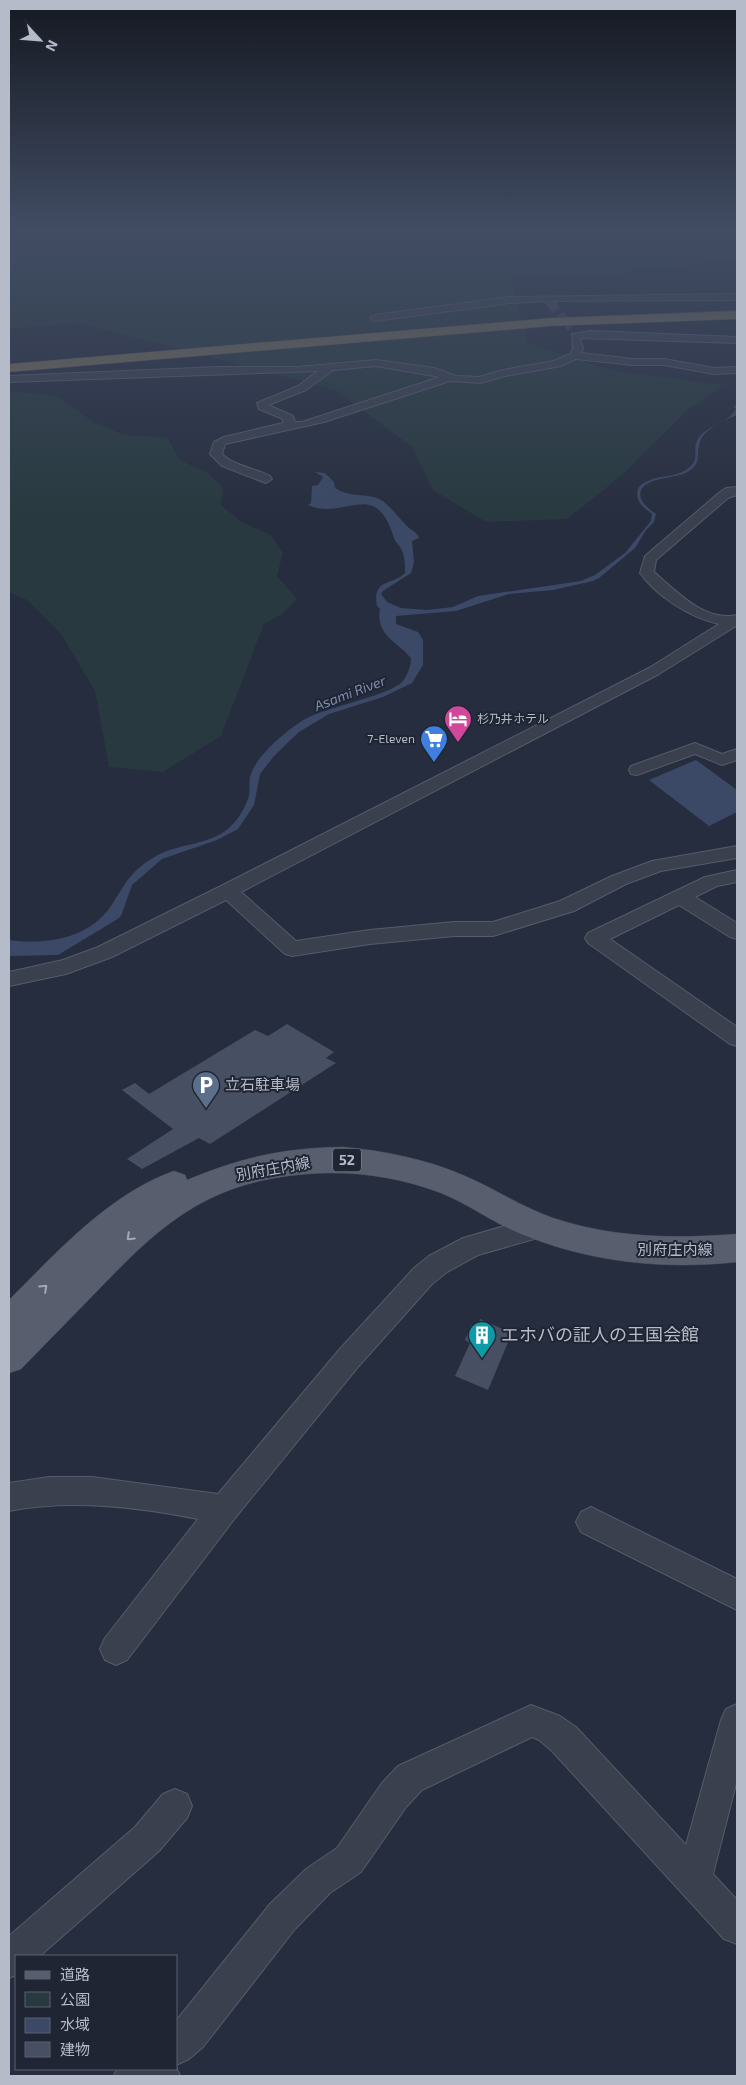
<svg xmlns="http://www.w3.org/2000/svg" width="746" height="2085" font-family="'Exo 2','Noto Sans JP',sans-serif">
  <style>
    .green { fill: #28393f }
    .water { fill: #3c4966 }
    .building { fill: #474f62 }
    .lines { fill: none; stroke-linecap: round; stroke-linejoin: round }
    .minor-tunnel { stroke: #3c4253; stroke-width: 9; stroke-dasharray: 9 4.5; stroke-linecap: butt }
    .minor-casing { stroke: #555b69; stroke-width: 2 }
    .major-casing { stroke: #434957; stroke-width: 1 }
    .highway-casing { stroke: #424856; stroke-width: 1 }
    .minor { fill: #3a404e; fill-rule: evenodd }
    .major { fill: #585e6e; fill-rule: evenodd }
    .highway { fill: #746c57; fill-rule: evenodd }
    .oneway { stroke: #a3a8b7 }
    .labels { text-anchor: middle; stroke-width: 4; stroke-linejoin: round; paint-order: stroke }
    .far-poi-label { font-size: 12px; fill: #b6bbc9; stroke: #1f2533; text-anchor: start }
    .far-water-label { font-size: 14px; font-style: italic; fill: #7f8eaf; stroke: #1f2533 }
    .shield { fill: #1f2533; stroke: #898e9c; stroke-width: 1 }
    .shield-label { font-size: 14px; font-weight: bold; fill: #b6bbc9 }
    .poi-label { font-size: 15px; fill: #b6bbc9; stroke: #1f2533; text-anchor: start }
    .street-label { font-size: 15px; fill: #b6bbc9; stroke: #1f2533 }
    .near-poi-label { font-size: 18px; fill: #b6bbc9; stroke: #1f2533; text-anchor: start }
  </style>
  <rect width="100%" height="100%" fill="#262d3e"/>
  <g class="green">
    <path d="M9,231H737V259L612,274L525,273L510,276L528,343L610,370L723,385L686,411L621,476L567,519L486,522L433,490L412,447L336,390L79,323L9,329Z"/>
    <path d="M9,391L57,396L95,423L124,435L168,438L180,460L208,473L223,487L221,505L242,522L271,535L283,553L277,576L297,599L281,615L264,624L221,736L163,772L109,767L95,691L61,634L27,600L9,592Z"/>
  </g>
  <g class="water">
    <path d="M737,404V415C725,420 704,429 700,442C696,452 701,460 693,468C679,481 656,474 642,488C636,499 647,508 656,514L654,522L646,530L635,548L599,578L593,581L553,590L509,594L456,611L396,616V624L418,632L423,640V665L412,683L383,697L329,714L299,732L274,756L260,774L254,805L238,829L217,840L162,859L132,885L121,916L116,920L58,955L9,956V940C45,945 89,939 111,906C127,882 129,872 156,856C178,843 214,845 232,825C239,818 246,806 249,796C250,790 249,783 250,777C255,756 289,728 307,718C328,707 390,695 402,682C407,677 411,666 411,658C398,642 375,635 380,609L377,606C372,578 392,586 405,573C405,563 405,555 400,547C397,542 396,543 394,538C375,476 345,522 308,505L311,503L312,486L318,485L323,477L315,472L325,473L334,482L335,488C346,496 360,494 373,497C386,499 397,516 406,525C410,530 417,531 419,538L412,541L414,562L411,573L383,591L381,594L387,602L401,608L427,610L453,607L478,596L581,581L595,575L625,553L651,521L652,514C643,507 633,500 639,487C652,474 671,479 686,470C702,460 691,451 698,439C706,426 723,425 732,414C734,413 735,410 736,408L733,407Z"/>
    <path d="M696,760L737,790V812L709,826L649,780Z"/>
  </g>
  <g class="building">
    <path d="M287,1024L334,1052L326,1058L336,1063L210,1144L199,1138L142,1169L127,1159L173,1129L122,1090L135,1083L149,1094L255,1030L268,1036Z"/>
    <path d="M480,1319L512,1333L488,1390L455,1376L470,1343L465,1340L471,1325L477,1328Z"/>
  </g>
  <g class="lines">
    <path class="minor-tunnel" d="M551,304L571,328"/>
    <g class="minor-casing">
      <g id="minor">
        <path d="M737,294V300L553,301L556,304L551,307L544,301L510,303L375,321L370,318L375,315L510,297Z"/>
        <path d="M591,331L737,337V343L580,338L583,349L581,353L633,359H664L714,368L737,367V373L714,374L664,365H633L576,359L561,366L505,376L480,383L450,381L324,422L225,444L222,454C234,466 255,468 270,476L272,479L266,483L222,466L210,454L214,442L224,437L283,423V419L259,409L257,403L298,386L318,371L9,382V376L219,367H298L376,360L434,368L456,376L479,377L503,370L554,361L570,354L573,349L572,334ZM376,366L440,377L302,422H295L293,416L268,405L306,390L333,370Z"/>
        <path d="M737,487V495L728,498L656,560L654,572C677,592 705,622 737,615L736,626L659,674L241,892L296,941L370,930L454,922H493L560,901L612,876L652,861L737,846V858L661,871L626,884L574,911L493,936H454L370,944L292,956L285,954L226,900L112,957L66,974L9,986V972L63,960L98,947L221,886L649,668L719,624C691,618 657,597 640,573L645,556L720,492L726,488Z"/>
        <path d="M695,743L722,754L737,749V760L722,765L695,754L637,775L631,774L629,770L631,766Z"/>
        <path d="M737,870V882L717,886L695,897L737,923V939L730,937L679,905L610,939L737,1027V1046L730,1044L588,943L585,938L588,933L705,877Z"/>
        <path d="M539,1216L548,1219L551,1227L548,1235L478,1255L447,1272L432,1284L357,1368L235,1518L127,1660L116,1665L105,1660L100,1649L105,1638L198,1519C137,1507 71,1499 9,1511V1483L49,1477H92L218,1494L339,1350L414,1268L429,1256L463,1238Z"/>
        <path d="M591,1507L737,1579V1610L581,1532L576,1522L581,1512Z"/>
        <path d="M737,1704V1780L713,1874L737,1900V1944L724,1939L552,1751L539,1740L532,1737L422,1790L406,1807L361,1872L330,1893L295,1929L203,2047L189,2059L176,2065V2021L270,1904L306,1869L337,1848L382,1783L398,1766L531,1705L560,1716L576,1727L686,1845L721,1720L726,1709Z"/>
        <path d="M175,1789L187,1794L192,1806L187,1818L159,1851L40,1956H16V1975L9,1978V1936L135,1827L163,1794Z"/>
        <path d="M176,2067L180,2076H114L117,2069H176Z"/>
      </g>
    </g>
    <g class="major-casing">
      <path id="major" d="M343,1147C385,1151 426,1159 465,1176C495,1189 522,1207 553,1218C613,1238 675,1239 737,1234V1262C660,1270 584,1262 512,1230C488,1219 466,1203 441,1193C405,1179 365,1172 326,1173C286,1174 245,1181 209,1199C166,1220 133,1254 100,1288C74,1315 47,1342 21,1369L9,1373V1300C57,1252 109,1194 174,1171L185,1175L187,1180C243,1157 283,1148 343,1147Z"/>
    </g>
    <g class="highway-casing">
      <path id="highway" d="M737,311V319L552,326L9,372V364L552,318Z"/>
    </g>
    <use href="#minor" class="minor"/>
    <use href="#major" class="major"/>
    <use href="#highway" class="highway"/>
  </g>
  <defs><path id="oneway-chevron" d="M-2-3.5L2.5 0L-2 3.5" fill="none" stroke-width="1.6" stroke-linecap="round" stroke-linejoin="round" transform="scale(1.25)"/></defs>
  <g class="oneway">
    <use href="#oneway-chevron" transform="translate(130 1237) rotate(136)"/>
    <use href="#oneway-chevron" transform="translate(44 1288) rotate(-43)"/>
  </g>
  <linearGradient id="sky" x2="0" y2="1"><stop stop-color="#151922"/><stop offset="0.44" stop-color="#414c63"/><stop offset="1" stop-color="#414c63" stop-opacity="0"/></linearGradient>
  <rect width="746" height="523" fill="url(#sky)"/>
  <defs>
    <g id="hotel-pin" transform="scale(1.4375)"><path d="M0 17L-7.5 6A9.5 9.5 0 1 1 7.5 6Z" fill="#d1479c" stroke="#1f2533"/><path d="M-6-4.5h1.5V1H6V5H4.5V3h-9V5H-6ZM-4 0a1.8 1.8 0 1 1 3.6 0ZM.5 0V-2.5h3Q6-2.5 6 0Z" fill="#fff"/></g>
    <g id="supermarket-pin" transform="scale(1.4375)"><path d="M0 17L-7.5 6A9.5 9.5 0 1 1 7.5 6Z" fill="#3f7fe0" stroke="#1f2533"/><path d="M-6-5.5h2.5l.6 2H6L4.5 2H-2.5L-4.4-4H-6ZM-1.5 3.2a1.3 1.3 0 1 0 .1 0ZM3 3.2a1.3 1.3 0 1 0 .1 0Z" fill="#fff"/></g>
    <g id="parking-pin" transform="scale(1.4375)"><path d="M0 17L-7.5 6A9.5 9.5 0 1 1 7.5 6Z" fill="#5c6f8a" stroke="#1f2533"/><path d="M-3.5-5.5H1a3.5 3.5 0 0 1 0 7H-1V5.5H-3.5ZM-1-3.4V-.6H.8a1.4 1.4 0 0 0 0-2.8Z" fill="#fff"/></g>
    <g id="building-pin" transform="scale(1.4375)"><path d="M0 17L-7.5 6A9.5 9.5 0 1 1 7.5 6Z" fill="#0f9aa8" stroke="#1f2533"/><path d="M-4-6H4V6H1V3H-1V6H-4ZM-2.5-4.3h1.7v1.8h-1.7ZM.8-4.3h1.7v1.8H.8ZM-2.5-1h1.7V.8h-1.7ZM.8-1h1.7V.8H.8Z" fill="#fff"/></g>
  </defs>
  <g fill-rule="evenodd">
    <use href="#hotel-pin" x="458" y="719"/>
    <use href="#supermarket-pin" x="434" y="739"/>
    <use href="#parking-pin" x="206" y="1085"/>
    <use href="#building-pin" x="482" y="1335"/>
  </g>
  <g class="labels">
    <g class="far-poi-label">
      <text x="477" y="723">杉乃井ホテル</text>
      <text x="415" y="743" text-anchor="end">7-Eleven</text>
    </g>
    <g class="far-water-label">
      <text transform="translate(350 693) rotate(-21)" y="5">Asami River</text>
    </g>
    <rect class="shield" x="333" y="1148.5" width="28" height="23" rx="4"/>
    <g class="shield-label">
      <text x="347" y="1165">52</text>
    </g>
    <g class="poi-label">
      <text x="225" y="1090">立石駐車場</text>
    </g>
    <g class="street-label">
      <text transform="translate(273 1169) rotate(-10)" y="5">別府庄内線</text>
      <text x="675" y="1255">別府庄内線</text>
    </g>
    <g class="near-poi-label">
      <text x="501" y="1341">エホバの証人の王国会館</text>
    </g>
  </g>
  <rect width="746" height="2085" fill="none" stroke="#b6bbc9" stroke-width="20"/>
  <rect x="15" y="1955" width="162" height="115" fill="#1f2533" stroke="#5b616f"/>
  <rect x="25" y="1971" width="25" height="8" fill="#585e6e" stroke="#5b616f"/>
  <text x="60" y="1980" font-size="15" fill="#b6bbc9">道路</text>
  <rect x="25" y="1992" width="25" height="15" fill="#28393f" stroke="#5b616f"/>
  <text x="60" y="2005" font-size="15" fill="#b6bbc9">公園</text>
  <rect x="25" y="2018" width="25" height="15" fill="#3c4966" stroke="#5b616f"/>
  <text x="60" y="2030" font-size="15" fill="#b6bbc9">水域</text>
  <rect x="25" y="2042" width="25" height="15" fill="#474f62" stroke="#5b616f"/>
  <text x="60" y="2055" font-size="15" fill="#b6bbc9">建物</text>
  <g transform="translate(40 40) rotate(116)" stroke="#1f2533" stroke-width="4" paint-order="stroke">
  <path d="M0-4L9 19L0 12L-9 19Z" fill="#b6bbc9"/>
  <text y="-8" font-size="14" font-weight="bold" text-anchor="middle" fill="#b6bbc9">N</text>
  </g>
</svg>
